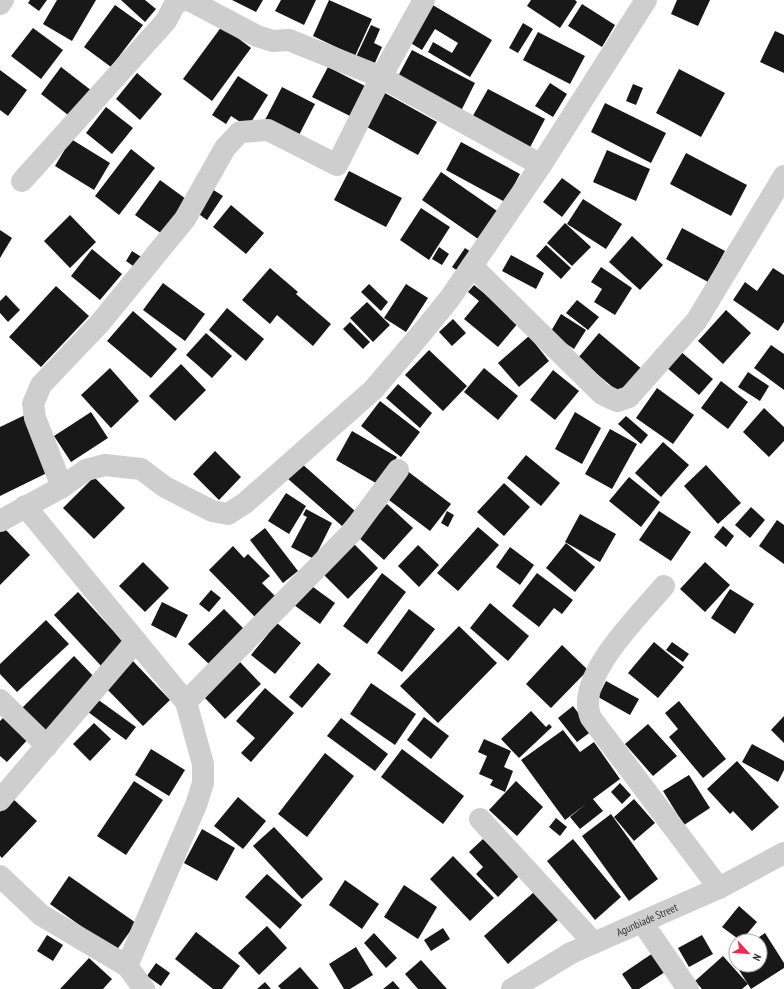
<svg xmlns="http://www.w3.org/2000/svg" width="784" height="989" font-family="'PT Sans Narrow',sans-serif">
  <style>
    .building { fill: #181818 }
    .lines { fill: none; stroke-linecap: round; stroke-linejoin: round }
    .minor { stroke: #cecece; stroke-width: 22 }
    .labels { text-anchor: middle; stroke-width: 4; stroke-linejoin: round; paint-order: stroke }
    .street-label { font-size: 11px; fill: #313131; stroke: #fff }
  </style>
  <rect width="100%" height="100%" fill="#fff"/>
  <g class="building">
    <path d="M30,0H47L39,11L28,3Z"/>
    <path d="M57,0H96L72,41L43,24Z"/>
    <path d="M121,0H145L156,9L145,22Z"/>
    <path d="M232,0H263L256,12Z"/>
    <path d="M281,0H316L304,25L275,11Z"/>
    <path d="M329,0L372,19L355,56L313,36Z"/>
    <path d="M531,0H575L577,2L560,28L527,6Z"/>
    <path d="M677,0H710L698,26L671,14Z"/>
    <path d="M431,4L492,40L470,77L428,52L433,42L452,53L458,43L435,29L422,50L409,42Z"/>
    <path d="M582,4L615,25L602,47L568,26Z"/>
    <path d="M115,5L143,25L111,67L84,47Z"/>
    <path d="M523,23L533,29L518,53L509,48Z"/>
    <path d="M371,25L380,29L374,43L382,47L374,65L356,57Z"/>
    <path d="M222,26L251,48L212,101L183,79Z"/>
    <path d="M33,28L63,50L41,79L11,56Z"/>
    <path d="M775,31L784,35V73L760,62Z"/>
    <path d="M538,32L585,56L570,84L523,60Z"/>
    <path d="M412,50L475,83L460,113L396,80Z"/>
    <path d="M61,67L92,91L72,118L41,94Z"/>
    <path d="M328,67L365,86L350,116L312,97Z"/>
    <path d="M679,69L725,93L701,137L656,113Z"/>
    <path d="M0,70L27,90L8,116L0,110Z"/>
    <path d="M137,73L162,94L140,120L116,99Z"/>
    <path d="M238,76L268,95L248,127L231,116L226,124L212,115Z"/>
    <path d="M550,83L567,94L553,117L535,106Z"/>
    <path d="M633,84L643,88L636,105L626,101Z"/>
    <path d="M282,87L315,104L298,137L265,120Z"/>
    <path d="M488,89L545,119L528,151L470,121Z"/>
    <path d="M385,93L437,122L418,155L367,127Z"/>
    <path d="M605,103L666,133L651,163L591,132Z"/>
    <path d="M106,107L133,128L112,154L86,133Z"/>
    <path d="M71,139L110,163L94,190L55,166Z"/>
    <path d="M461,142L520,174L505,202L446,170Z"/>
    <path d="M131,149L155,168L119,215L95,196Z"/>
    <path d="M607,150L650,169L636,201L593,182Z"/>
    <path d="M686,153L747,185L731,216L670,184Z"/>
    <path d="M349,171L402,198L386,227L334,200Z"/>
    <path d="M441,172L500,213L481,241L422,200Z"/>
    <path d="M562,178L581,192L562,217L543,202Z"/>
    <path d="M160,180L186,199L162,234L135,215Z"/>
    <path d="M212,189L223,196L207,220L196,212Z"/>
    <path d="M583,199L622,224L606,249L567,224Z"/>
    <path d="M231,205L264,233L246,254L213,227Z"/>
    <path d="M421,208L450,227L429,260L400,240Z"/>
    <path d="M70,215L96,242L70,268L44,241Z"/>
    <path d="M565,223L591,247L572,266L547,243Z"/>
    <path d="M682,228L725,251L708,282L666,259Z"/>
    <path d="M0,230L12,238L0,258Z"/>
    <path d="M632,236L663,265L640,290L609,262Z"/>
    <path d="M546,245L571,268L561,279L536,256Z"/>
    <path d="M439,247L449,254L442,265L432,259Z"/>
    <path d="M465,248L474,254L461,273L452,267Z"/>
    <path d="M92,249L122,274L100,300L71,276Z"/>
    <path d="M132,251L143,258L136,268L126,261Z"/>
    <path d="M511,255L544,273L536,289L502,271Z"/>
    <path d="M601,267L632,288L615,315L594,302L602,289L591,282Z"/>
    <path d="M270,268L298,292L296,294L331,324L313,346L277,315L270,324L242,300Z"/>
    <path d="M773,268L784,275V322L778,331L733,300L745,282L757,291Z"/>
    <path d="M163,283L205,314L185,341L143,310Z"/>
    <path d="M369,284L388,302L381,311L361,292Z"/>
    <path d="M406,284L428,298L406,332L384,318Z"/>
    <path d="M474,285L519,322L498,347L464,319L479,301L468,292Z"/>
    <path d="M56,286L89,316L41,367L9,337Z"/>
    <path d="M6,295L20,310L8,322L0,313V301Z"/>
    <path d="M577,300L599,317L588,330L566,313Z"/>
    <path d="M367,302L390,325L373,342L350,318Z"/>
    <path d="M227,308L264,339L246,361L209,330Z"/>
    <path d="M726,310L751,333L723,364L698,341Z"/>
    <path d="M133,311L177,349L151,378L107,341Z"/>
    <path d="M561,314L586,330L574,349L550,333Z"/>
    <path d="M453,319L466,333L452,346L439,332Z"/>
    <path d="M350,322L370,342L363,349L343,329Z"/>
    <path d="M206,333L232,356L212,378L186,355Z"/>
    <path d="M599,333L643,370L622,395L578,358Z"/>
    <path d="M529,336L549,361L519,387L498,363Z"/>
    <path d="M771,345L784,354V390L754,368Z"/>
    <path d="M429,350L467,386L443,411L405,375Z"/>
    <path d="M680,351L713,379L699,395L666,367Z"/>
    <path d="M181,364L206,390L175,421L149,396Z"/>
    <path d="M110,368L139,401L111,428L81,395Z"/>
    <path d="M484,368L518,396L498,420L464,392Z"/>
    <path d="M553,370L579,391L555,420L530,400Z"/>
    <path d="M748,372L769,386L760,401L738,387Z"/>
    <path d="M721,381L748,402L728,429L701,408Z"/>
    <path d="M398,384L432,413L420,428L386,398Z"/>
    <path d="M657,388L694,415L673,444L636,418Z"/>
    <path d="M380,401L420,432L401,457L361,426Z"/>
    <path d="M764,408L784,427V441L769,457L743,432Z"/>
    <path d="M91,412L108,438L71,462L54,436Z"/>
    <path d="M575,412L601,428L582,464L555,449Z"/>
    <path d="M25,415L51,471L0,496V427Z"/>
    <path d="M626,416L648,435L641,444L618,424Z"/>
    <path d="M610,429L637,444L612,489L585,474Z"/>
    <path d="M352,431L397,457L381,486L336,460Z"/>
    <path d="M663,442L689,465L661,497L635,473Z"/>
    <path d="M215,451L241,477L219,500L193,474Z"/>
    <path d="M526,455L560,483L541,506L507,478Z"/>
    <path d="M301,463L355,511L342,526L287,478Z"/>
    <path d="M706,465L741,503L718,524L684,486Z"/>
    <path d="M406,470L451,504L430,531L385,497Z"/>
    <path d="M94,477L125,508L94,539L63,508Z"/>
    <path d="M629,477L660,502L641,527L609,501Z"/>
    <path d="M504,483L530,507L504,536L477,512Z"/>
    <path d="M286,493L306,506L289,534L268,521Z"/>
    <path d="M387,504L413,528L384,560L358,537Z"/>
    <path d="M751,507L765,520L750,538L735,525Z"/>
    <path d="M306,509L332,523L314,559L291,547L307,517L303,515Z"/>
    <path d="M447,511L454,515L448,527L441,523Z"/>
    <path d="M659,511L691,532L671,561L639,540Z"/>
    <path d="M580,514L616,534L600,562L565,542Z"/>
    <path d="M777,520L784,525V564L759,546Z"/>
    <path d="M723,526L734,536L726,547L714,537Z"/>
    <path d="M478,527L499,545L458,591L437,573Z"/>
    <path d="M4,528L30,555L0,585V531Z"/>
    <path d="M265,528L298,571L283,583L250,540Z"/>
    <path d="M352,542L378,568L348,599L322,573Z"/>
    <path d="M566,543L595,567L575,592L546,568Z"/>
    <path d="M418,545L439,565L419,587L398,566Z"/>
    <path d="M233,546L244,558L248,554L270,576L262,583L276,597L255,617L209,570Z"/>
    <path d="M510,547L534,565L520,585L496,567Z"/>
    <path d="M143,562L169,588L145,612L119,586Z"/>
    <path d="M705,562L730,585L705,612L680,589Z"/>
    <path d="M382,573L406,592L367,644L343,626Z"/>
    <path d="M537,573L573,600L562,614L554,608L539,627L512,606Z"/>
    <path d="M309,584L335,603L320,624L294,605Z"/>
    <path d="M730,589L754,604L735,634L711,618Z"/>
    <path d="M211,590L221,598L209,612L199,604Z"/>
    <path d="M78,592L127,646L103,668L54,615Z"/>
    <path d="M162,602L188,615L176,638L151,625Z"/>
    <path d="M490,603L529,636L508,661L470,628Z"/>
    <path d="M224,609L246,631L211,666L188,644Z"/>
    <path d="M409,609L435,629L402,672L377,653Z"/>
    <path d="M46,620L69,644L17,692L0,674V664Z"/>
    <path d="M277,623L301,643L275,674L251,655Z"/>
    <path d="M459,626L497,663L438,723L400,686Z"/>
    <path d="M654,642L684,667L658,698L628,673Z"/>
    <path d="M672,642L689,654L683,662L666,650Z"/>
    <path d="M562,645L588,670L551,708L526,684Z"/>
    <path d="M74,656L99,682L47,734L22,708Z"/>
    <path d="M132,660L170,700L143,726L105,687Z"/>
    <path d="M240,662L261,684L225,719L204,697Z"/>
    <path d="M318,663L331,674L302,708L289,697Z"/>
    <path d="M606,681L639,699L630,715L598,697Z"/>
    <path d="M371,683L416,714L395,745L350,714Z"/>
    <path d="M265,688L294,713L251,762L241,753L255,738L236,721Z"/>
    <path d="M93,696L136,727L126,740L84,709Z"/>
    <path d="M679,701L726,759L703,778L669,737L678,729L665,713Z"/>
    <path d="M573,706L592,731L577,742L558,718Z"/>
    <path d="M531,711L546,727L549,724L552,727L519,758L501,739Z"/>
    <path d="M6,715L30,737L7,762L0,756V721Z"/>
    <path d="M784,716V743L771,730Z"/>
    <path d="M424,717L449,736L431,759L407,740Z"/>
    <path d="M341,718L388,754L375,771L327,736Z"/>
    <path d="M94,723L111,739L90,761L73,744Z"/>
    <path d="M648,724L677,756L653,776L625,744Z"/>
    <path d="M563,730L580,752L594,742L620,779L593,799L603,811L580,829L570,817L586,804L565,820L521,760Z"/>
    <path d="M484,739L511,751L504,767L513,771L505,792L490,785L493,780L479,774L487,756L478,752Z"/>
    <path d="M752,744L784,761V770L778,782L742,762Z"/>
    <path d="M151,749L185,770L169,796L135,775Z"/>
    <path d="M402,749L464,796L443,824L381,777Z"/>
    <path d="M325,753L354,776L307,837L278,814Z"/>
    <path d="M737,761L779,807L752,831L733,811L730,814L707,789Z"/>
    <path d="M689,775L710,808L684,825L663,791Z"/>
    <path d="M134,781L163,800L126,855L97,836Z"/>
    <path d="M516,781L543,807L517,836L489,810Z"/>
    <path d="M620,783L631,795L622,804L611,792Z"/>
    <path d="M238,797L266,821L243,849L214,826Z"/>
    <path d="M12,798L37,821L2,858L0,856V812Z"/>
    <path d="M634,799L655,823L634,841L614,817Z"/>
    <path d="M611,814L658,879L629,901L582,836Z"/>
    <path d="M556,818L567,827L560,836L549,827Z"/>
    <path d="M274,827L323,879L302,899L253,846Z"/>
    <path d="M202,829L235,848L217,881L184,863Z"/>
    <path d="M483,839L519,876L498,897L476,874L483,867L469,852Z"/>
    <path d="M573,839L621,897L595,920L547,861Z"/>
    <path d="M453,856L494,898L470,921L430,879Z"/>
    <path d="M267,874L302,905L280,929L245,897Z"/>
    <path d="M69,876L136,923L116,951L50,904Z"/>
    <path d="M345,880L379,904L362,929L329,905Z"/>
    <path d="M404,885L437,907L418,939L384,917Z"/>
    <path d="M534,892L558,920L508,964L484,936Z"/>
    <path d="M739,906L757,922L741,941L722,927Z"/>
    <path d="M267,926L287,948L259,975L238,953Z"/>
    <path d="M443,928L450,939L431,951L424,940Z"/>
    <path d="M196,932L240,966L222,989H213L175,959Z"/>
    <path d="M374,933L397,958L386,968L364,943Z"/>
    <path d="M765,933L784,963V968L751,989L730,956L736,952V965H760V941H753Z"/>
    <path d="M47,935L63,945L53,961L37,951Z"/>
    <path d="M702,935L713,954L689,967L678,948Z"/>
    <path d="M356,947L373,975L350,989H344L329,964Z"/>
    <path d="M653,953L665,972L639,989H632L622,974Z"/>
    <path d="M723,956L748,984L742,989H702L695,981Z"/>
    <path d="M89,958L112,979L103,989H60Z"/>
    <path d="M421,960L447,989H418L405,974Z"/>
    <path d="M156,963L170,973L161,986L147,976Z"/>
    <path d="M300,967L319,989H281L278,986Z"/>
    <path d="M393,981L400,989H383Z"/>
    <path d="M265,982L271,989H257Z"/>
  </g>
  <g class="lines">
    <g class="minor">
      <path d="M189,0L257,36L273,41L289,40L381,77L541,165"/>
      <path d="M0,4L3,0"/>
      <path d="M22,181L166,21L176,2L186,0"/>
      <path d="M472,266L602,394L617,401L629,397L697,320L784,176"/>
      <path d="M62,487L35,418L33,404L41,385L100,323L185,219L225,148L240,132L268,130L337,165L381,77L424,0"/>
      <path d="M25,506L186,702L203,764V783L196,805L127,966"/>
      <path d="M0,521L62,487L86,470L105,465L141,469L165,487L212,511L228,514L245,503L373,390L420,335L450,298L541,165L646,0"/>
      <path d="M664,586C640,615 573,678 591,718L719,888"/>
      <path d="M0,700L47,746"/>
      <path d="M186,702L352,532L398,470"/>
      <path d="M0,800L136,641"/>
      <path d="M480,819L594,943"/>
      <path d="M0,876L41,915L127,966L144,989"/>
      <path d="M642,922L688,989"/>
      <path id="s1" d="M512,989L571,953L719,888L784,853"/>
    </g>
  </g>
  <g class="labels">
    <g class="street-label">
      <text dy="4" stroke="none"><textPath href="#s1" startOffset="152">Agunbiade Street</textPath></text>
    </g>
  </g>
  <g transform="translate(748 953) rotate(116)"><circle r="19" fill="#ffffff" stroke="#adadad"/>
  <path d="M0-3L7 15L0 10L-7 15Z" fill="#ee2c53"/>
  <text y="-6" font-size="11" font-weight="bold" text-anchor="middle" fill="#313131">N</text>
  </g>
</svg>
